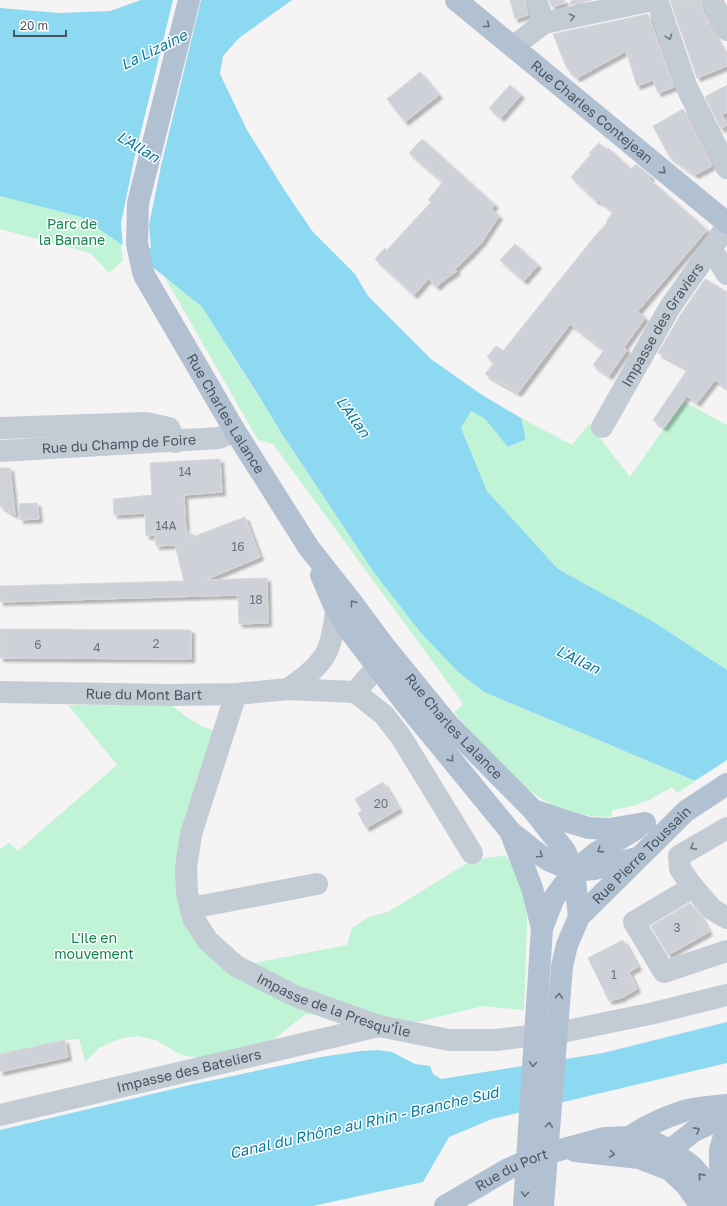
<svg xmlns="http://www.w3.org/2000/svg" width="727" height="1206" font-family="'Golos Text',sans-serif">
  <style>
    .green { fill: #c1f3d6 }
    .water { fill: #8cd9f1 }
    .pier { fill: #f5f3f3 }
    .building { fill: #ced1d7; stroke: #d6d8de; filter: url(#shadow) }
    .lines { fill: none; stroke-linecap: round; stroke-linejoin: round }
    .minor { stroke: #c3ccd4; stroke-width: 22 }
    .major { stroke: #b2c1d2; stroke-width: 22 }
    .major-bridge { stroke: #b2c1d2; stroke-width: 22 }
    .oneway { stroke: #6e7984 }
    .oneway2 { stroke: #63707d }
    .labels { text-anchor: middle; stroke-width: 3; stroke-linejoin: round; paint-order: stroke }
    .number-label { font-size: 12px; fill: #6a747e }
    .street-label { font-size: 14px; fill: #495561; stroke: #fff }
    .park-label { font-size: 14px; fill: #13834f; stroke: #fff }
    .water-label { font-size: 15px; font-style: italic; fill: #077b9f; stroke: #fff }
  </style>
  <defs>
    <filter id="shadow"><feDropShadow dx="3.5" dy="3.5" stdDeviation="1" flood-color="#0004"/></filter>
  </defs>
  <rect width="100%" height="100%" fill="#f5f3f3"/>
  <g class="green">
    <path d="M0,196L81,217L121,244L123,260L109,273L90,253L0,229Z"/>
    <path d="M164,276L202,307L282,434L375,574L421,633L458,672L484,692L696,781L677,793L672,787L649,800L633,806L613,810L611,817C594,817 574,814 557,807C518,790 482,745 454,712L463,705L460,699L273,444L258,440Z"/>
    <path d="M683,401L727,425V670L654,622L558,569L487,491L461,428L471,411L485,419L508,447L526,439L521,418L572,445L589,424L630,477Z"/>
    <path d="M68,705H171L188,718L203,727L213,730L176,866L228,968L347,945L352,928L368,917L388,912L469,862L490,857L506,856L517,872L525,896L527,921L524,1010L483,1006L404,1025L306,1014L266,1045L207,1059L181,1055L156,1040L138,1036L119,1039L99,1048L85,1062L79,1039L65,1040L0,1054V849L9,843L18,851L117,765Z"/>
  </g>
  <g class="water">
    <path d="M141,0H292L239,38L223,56L220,74L247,130L287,194L313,232L355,274L368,296L431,359L482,395L521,418L526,439L508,447L485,419L471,411L461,428L487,491L558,569L654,622L727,670V789L696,781L484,692L458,672L421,633L375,574L282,434L255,390L202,307L164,276L121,244L81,217L0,196V8L59,13L110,11Z"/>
    <path d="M727,1022V1063L492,1119L449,1137L423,1182L313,1206H0V1130L190,1085L321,1057L361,1051L378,1050L392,1052L415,1064L430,1066L433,1074L441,1079L603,1053Z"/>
  </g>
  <g class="pier">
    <path d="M173,0H201L161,166L149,225L151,248L126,250L123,248L121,223L134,160Z"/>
    <path d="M727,760V791L693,782Z"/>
  </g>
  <g class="building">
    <path d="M510,0H524L528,15L515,19Z"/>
    <path d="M549,0H564L565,3L552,7Z"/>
    <path d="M572,0H592L569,5Z"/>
    <path d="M670,0H701L703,11L716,38L727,58V66L697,78Z"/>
    <path d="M648,14L674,87L658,93L653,80L637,86L626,51L577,78L570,72L565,64L553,34Z"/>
    <path d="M420,72L439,95L405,122L387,99Z"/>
    <path d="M510,85L521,95L501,118L489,108Z"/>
    <path d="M727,85V112L722,115L727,125L721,129L705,97Z"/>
    <path d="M683,109L712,166L695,175L669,156L653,126Z"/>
    <path d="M422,139L495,205L491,209L499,216L482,242L470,255L455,269L457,271L443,281L437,287L428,279L414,295L375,259L385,248L387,250L431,202L428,200L443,182L409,153Z"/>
    <path d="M599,143L606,149L608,148L631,169L636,164L651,177L649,179L707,230L638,311L645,318L624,347L627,350L609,376L593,365L604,350L570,324L518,393L485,374L494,363L487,357L496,346L503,351L595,236L607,223L606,222L613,212L598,200L597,202L571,177L591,154L589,153Z"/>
    <path d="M515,244L538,265L524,281L500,260Z"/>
    <path d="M705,279L727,292V388L715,380L697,403L687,396L664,428L653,420L688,369L658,353L681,314Z"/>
    <path d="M220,459L222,492L184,495L186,532H190V538L245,517L260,557L205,580L267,578L268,623L239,624L238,595L0,602V586L184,581L175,545L156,546L155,535L146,536L145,513L114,515L113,499L152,495L150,463Z"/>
    <path d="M0,468H10L15,515L0,506Z"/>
    <path d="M37,503L39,519L20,520L19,504Z"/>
    <path d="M0,629L191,630V659L0,658Z"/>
    <path d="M383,782L399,809L366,828L358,813L362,811L355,799Z"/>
    <path d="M690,903L698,912L709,932L668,955L651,926Z"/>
    <path d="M623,940L638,967L629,972L637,989L621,998L609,1001L588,958Z"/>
    <path d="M65,1040L68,1057L0,1072V1054Z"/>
  </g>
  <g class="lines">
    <g class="minor">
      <path d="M536,0L544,23"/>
      <path d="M657,0L687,88L727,168"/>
      <path d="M713,0L714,5L727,30"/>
      <path d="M514,46L544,23L653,0"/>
      <path d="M711,249L727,274"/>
      <path id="s1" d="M602,427L670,307L727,226"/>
      <path d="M0,428L146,423L169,428L176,442"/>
      <path id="s2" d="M0,451L219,438L235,431"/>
      <path d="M288,689C301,680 314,671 323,658C331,648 335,623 336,610"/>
      <path id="s3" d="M0,692L170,695L236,694L288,689L355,692L371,674L384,650"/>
      <path d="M355,692L384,715L401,737L472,853"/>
      <path id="s4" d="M236,694L191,834L186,867L187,893L193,918L208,941L236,966L295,996L379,1026L449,1040H496L567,1031L654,1013L727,995"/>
      <path d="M727,828L679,856L680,869L693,887L712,909L727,918"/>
      <path d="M693,887L634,922L664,972L727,951"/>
      <path d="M191,908L317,884"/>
      <path id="s5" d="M0,1115L379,1026"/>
    </g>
    <g class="major">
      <path id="s6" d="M189,0L138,203L137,244L143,272L145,277L235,431L309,548L351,601L385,647L447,723L533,810L565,821L589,828L610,829L645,823"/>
      <path id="s7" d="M456,0L727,223"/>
      <path d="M321,575L336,610L352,634L406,704L510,831L532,888L542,928"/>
      <path d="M533,810L565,851L574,871L579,917"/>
      <path d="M511,832L540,855L548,860L574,871L594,869L637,858"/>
      <path id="s8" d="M579,917L686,811L727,784"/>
      <path d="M542,928L554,898L574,871L596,853L636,829"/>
      <path d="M727,1126L720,1150V1165L727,1199"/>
      <path d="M630,1137C645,1126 666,1117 684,1111C697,1107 713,1107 727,1105"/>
      <path d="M575,1151L639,1158L670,1170L686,1185L701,1206"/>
      <path d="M657,1154L670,1150L694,1131L727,1116"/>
      <path id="s9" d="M445,1206L508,1169L538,1156L604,1138L630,1137L655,1143L670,1150L692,1166L727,1206"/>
    </g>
    <g class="major-bridge">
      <path d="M524,1206L542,928"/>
      <path d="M543,1206L562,966L567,945L579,917"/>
    </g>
  </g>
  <defs><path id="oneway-chevron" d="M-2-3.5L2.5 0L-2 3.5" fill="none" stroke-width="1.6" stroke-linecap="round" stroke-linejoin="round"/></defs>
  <g class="oneway">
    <use href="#oneway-chevron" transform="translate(572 17) rotate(-12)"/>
    <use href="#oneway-chevron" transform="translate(669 37) rotate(72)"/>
    <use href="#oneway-chevron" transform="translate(693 847) rotate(151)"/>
  </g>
  <g class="oneway2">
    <use href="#oneway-chevron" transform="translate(487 25) rotate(39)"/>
    <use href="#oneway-chevron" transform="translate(663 171) rotate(40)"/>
    <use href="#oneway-chevron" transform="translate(353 603) rotate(-127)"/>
    <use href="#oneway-chevron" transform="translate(451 759) rotate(51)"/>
    <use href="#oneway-chevron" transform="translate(600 850) rotate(147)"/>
    <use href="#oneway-chevron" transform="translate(540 855) rotate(35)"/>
    <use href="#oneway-chevron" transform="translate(559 996) rotate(-85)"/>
    <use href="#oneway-chevron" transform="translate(533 1064) rotate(94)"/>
    <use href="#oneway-chevron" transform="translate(549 1125) rotate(-85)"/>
    <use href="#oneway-chevron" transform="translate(697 1130) rotate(-29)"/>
    <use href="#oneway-chevron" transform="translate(612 1154) rotate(7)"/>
    <use href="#oneway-chevron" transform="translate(701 1176) rotate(-132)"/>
    <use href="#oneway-chevron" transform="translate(525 1194) rotate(94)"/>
  </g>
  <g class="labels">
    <g class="number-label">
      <text x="185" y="476">14</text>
      <text x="166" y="530">14A</text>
      <text x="238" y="551">16</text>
      <text x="256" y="604">18</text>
      <text x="156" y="648">2</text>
      <text x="38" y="649">6</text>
      <text x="97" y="652">4</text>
      <text x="381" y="808">20</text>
      <text x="677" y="932">3</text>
      <text x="614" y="979">1</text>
    </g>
    <g class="street-label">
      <text dy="5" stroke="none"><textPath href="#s7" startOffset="176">Rue Charles Contejean</textPath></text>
      <text dy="5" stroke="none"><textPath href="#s1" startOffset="119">Impasse des Graviers</textPath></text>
      <text dy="5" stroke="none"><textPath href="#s6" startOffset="443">Rue Charles Lalance</textPath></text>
      <text dy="5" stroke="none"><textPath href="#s2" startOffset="119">Rue du Champ de Foire</textPath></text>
      <text dy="5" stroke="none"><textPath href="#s3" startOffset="144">Rue du Mont Bart</textPath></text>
      <text dy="5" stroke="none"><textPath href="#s6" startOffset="831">Rue Charles Lalance</textPath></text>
      <text dy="5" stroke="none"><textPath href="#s8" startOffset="88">Rue Pierre Toussain</textPath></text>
      <text dy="5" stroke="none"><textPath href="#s4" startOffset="403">Impasse de la Presqu'Île</textPath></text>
      <text dy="5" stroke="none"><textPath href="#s5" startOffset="194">Impasse des Bateliers</textPath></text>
      <text dy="5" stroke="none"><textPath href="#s9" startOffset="76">Rue du Port</textPath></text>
    </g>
    <g class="park-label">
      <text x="72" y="229">Parc de<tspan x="72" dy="16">la Banane</tspan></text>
      <text x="94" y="943">L'ile en<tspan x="94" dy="16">mouvement</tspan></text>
    </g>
    <g class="water-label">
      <text transform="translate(154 50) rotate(-26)" y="5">La Lizaine</text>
      <text transform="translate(138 147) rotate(31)" y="5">L'Allan</text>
      <text transform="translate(353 417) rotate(54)" y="5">L'Allan</text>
      <text transform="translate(578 660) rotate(26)" y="5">L'Allan</text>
      <text transform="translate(364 1123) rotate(-13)" y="5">Canal du Rhône au Rhin - Branche Sud</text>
    </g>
  </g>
  <path d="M14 30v6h52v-6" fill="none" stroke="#495561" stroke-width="2"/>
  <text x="20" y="30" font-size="12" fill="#495561" stroke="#ffffff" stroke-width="3" paint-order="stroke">20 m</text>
</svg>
